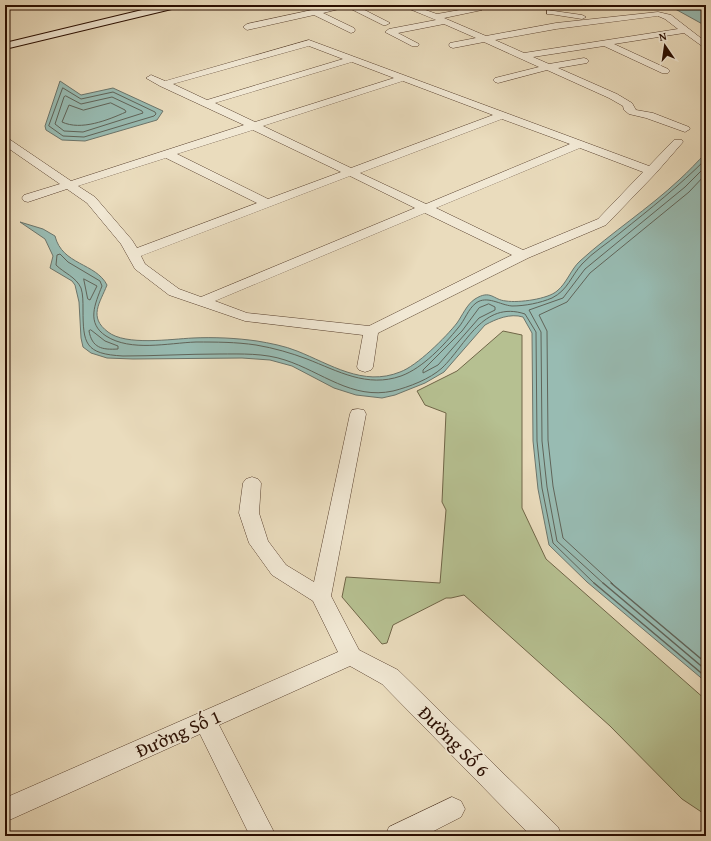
<svg xmlns="http://www.w3.org/2000/svg" width="711" height="841" font-family="'Gentium Book Plus',serif">
  <style>
    .green { fill: #b6c091; stroke: #706648 }
    .water { fill: #98bbb2; stroke: #6c756b }
    .lines { fill: none; stroke-linecap: round; stroke-linejoin: round }
    .shore-far1 { stroke: #606459; stroke-width: 1 }
    .shore { stroke: #606459; stroke-width: 1.5 }
    .minor-casing { stroke: #59412f; stroke-width: 1 }
    .secondary-casing { stroke: #290d00; stroke-width: 2 }
    .minor { fill: #f1e8d4; fill-rule: evenodd }
    .secondary { fill: #f1e8d4; fill-rule: evenodd }
    .labels { text-anchor: middle; stroke-width: 3.5; stroke-linejoin: round; paint-order: stroke }
    .near-street-label { font-size: 19px; fill: #290d00; stroke: #f1e8d4 }
  </style>
  <rect width="100%" height="100%" fill="#eadcbd"/>
  <filter id="stains"><feTurbulence type="fractalNoise" baseFrequency=".005" numOctaves="4"/><feColorMatrix values="0 0 0 0 .2 0 0 0 0 .09 0 0 0 0 .02 0 0 0 .5 -.17"/></filter>
  <radialGradient id="worn" r=".72"><stop offset=".6" stop-color="#630" stop-opacity="0"/><stop offset="1" stop-color="#630" stop-opacity=".3"/></radialGradient>
  <path class="green" d="M503,331L522,335V508L546,559L706,700V815L682,799L610,726L464,595L451,598H446L393,625L387,643L382,644L342,597L346,577L440,583L446,510L442,502L446,413L425,405L417,391L457,371Z"/>
  <g class="water">
    <path d="M668,5H706V26Z"/>
    <path d="M60,81L81,95L113,88L163,111L157,120L85,141L62,140L46,130L45,126Z"/>
    <path d="M706,153V682L587,582L549,545L538,489L533,441L532,333L523,317C510,313 496,319 485,325L444,372L425,383L395,395L382,398L356,395L334,388L292,366L270,360L242,358L133,359L107,358L91,353L83,347L81,338L79,302L75,285L72,281L50,268L53,256L45,239L20,222L43,229L55,236C62,265 96,263 107,285C100,303 88,317 108,332C126,346 171,339 193,338C214,337 236,338 257,341C269,343 285,346 297,351C330,364 363,387 400,372C417,366 446,337 457,323C462,316 467,304 475,299C491,289 493,300 506,301C519,303 548,299 557,291C567,283 571,269 580,261C612,232 648,209 679,180C689,171 697,162 706,153Z"/>
  </g>
  <g class="lines">
    <g class="shore-far1">
      <path d="M63,88L81,99L113,92L155,112L156,114L154,116L84,137L63,136L49,126Z"/>
      <path d="M66,96L81,104L112,97L142,111L143,113L83,132L64,131L55,124L64,97Z"/>
      <path d="M111,103L125,110L126,112C108,120 81,131 62,122L69,105L83,110Z"/>
      <path d="M84,279L97,286L90,300L88,299Z"/>
      <path d="M489,304L495,307V310L479,318L438,365L423,373V370L462,331L479,308Z"/>
      <path d="M91,330L105,341L118,346V349C102,350 92,348 89,331Z"/>
      <path d="M595,584L553,543L542,488L537,441L536,332L525,314C483,300 466,345 442,368C430,379 409,387 393,391C352,400 322,372 285,360C264,353 242,354 219,354C187,354 155,356 123,356C85,354 83,344 83,309C83,302 83,294 81,288C76,277 64,273 56,265L57,255L60,254L68,262L100,281L102,286C95,304 86,323 106,336C131,352 168,343 196,342C216,342 236,342 256,345C274,348 291,353 307,359C338,371 367,388 401,376C423,368 444,345 458,328C465,320 468,309 476,303C487,295 500,305 512,306C525,306 540,303 552,298C568,290 571,276 582,264C593,252 608,243 620,233C650,209 679,186 706,159"/>
      <path d="M604,584L557,541L547,487L542,441L541,332L529,310L563,298L585,269L685,187L706,166"/>
      <path d="M613,584L563,538L553,486L548,440L547,331L539,315L567,302L590,273L689,192L706,174"/>
    </g>
    <g class="shore">
      <path d="M594,583L706,677"/>
      <path d="M603,583L706,670"/>
      <path d="M611,583L706,663"/>
    </g>
    <g class="minor-casing">
      <g id="minor">
        <path d="M15,5H31L30,7L15,9Z"/>
        <path d="M335,5H355L390,23L386,25H383L347,7L323,13L354,28L355,30L354,32L351,33L314,15L247,30L243,27L247,24Z"/>
        <path d="M400,5H411L437,14L482,6V10L444,18L486,36L556,23L658,12L671,15L706,42V49L684,33L614,44L668,69L670,71L668,73H662L604,46L533,57L549,64L584,58L587,59L589,61L587,63L558,68L617,94L632,103L636,110L653,113L689,127L690,129L685,132L646,118L629,114L624,110L623,106L609,98L547,70L498,83L495,82L493,80L495,78L539,67L484,42L453,48L450,47L449,45L450,43L476,38L444,24L398,33L419,44L418,46H412L385,32L389,29L436,20ZM658,16L665,19L678,29L524,53L495,40L556,29Z"/>
        <path d="M547,10L582,15L586,17L582,19L550,14H547Z"/>
        <path d="M309,40L649,166L674,140H682L683,142L656,173L606,225L528,258L378,333L373,367L371,370L365,372L359,370L357,367L363,335L245,321L169,295L135,269L121,244L87,203L67,189L28,202L24,201L22,198L24,195L60,184L5,146V138L9,139L71,181L244,125L160,86L146,78L151,75L165,81ZM309,46L343,59L207,100L173,84ZM352,62L394,78L255,122L215,103ZM403,81L493,115L351,168L263,126ZM502,119L570,144L426,204L360,173ZM253,130L341,172L268,199L177,154ZM580,148L643,172L598,219L523,250L436,208ZM166,158L257,203L137,248L132,240L95,197L78,186ZM350,176L415,208L201,297L179,289L145,264L141,256ZM425,213L512,255L369,326L247,313L215,301Z"/>
        <path d="M358,409L364,410L366,414L331,596L359,650L398,670L558,827L562,836H531L382,684L350,666L219,725L276,836H250L200,734L5,822V798L338,652L313,601L272,575L249,543L239,513L243,483L246,479L252,477L258,479L261,483L259,513L268,541L286,565L314,582L350,414L352,410Z"/>
        <path d="M452,797L461,801L465,809L461,817L424,836H385L389,827Z"/>
      </g>
    </g>
    <g class="secondary-casing">
      <path id="secondary" d="M163,5H181L180,7L5,49V43Z"/>
    </g>
    <use href="#minor" class="minor"/>
    <use href="#secondary" class="secondary"/>
  </g>
  <g class="labels">
    <g class="near-street-label">
      <text transform="translate(178 733) rotate(-24)" y="7">Đường Số 1</text>
      <text transform="translate(454 741) rotate(45)" y="7">Đường Số 6</text>
    </g>
  </g>
  <rect width="711" height="841" fill="none" stroke="#eadcbd" stroke-width="20"/>
  <rect x="6" y="6" width="699" height="829" fill="none" stroke="#290d00" stroke-width="2"/>
  <rect x="10" y="10" width="691" height="821" fill="none" stroke="#290d00"/>
  <g transform="translate(665 46) rotate(347)" stroke="#f1e8d4" stroke-width="3" paint-order="stroke">
  <path d="M0-3L7 15L0 10L-7 15Z" fill="#290d00"/>
  <text y="-6" font-size="11" font-weight="bold" text-anchor="middle" fill="#290d00">N</text>
  </g>
  <rect width="100%" height="100%" filter="url(#stains)"/>
  <rect width="100%" height="100%" fill="url(#worn)"/>
</svg>
